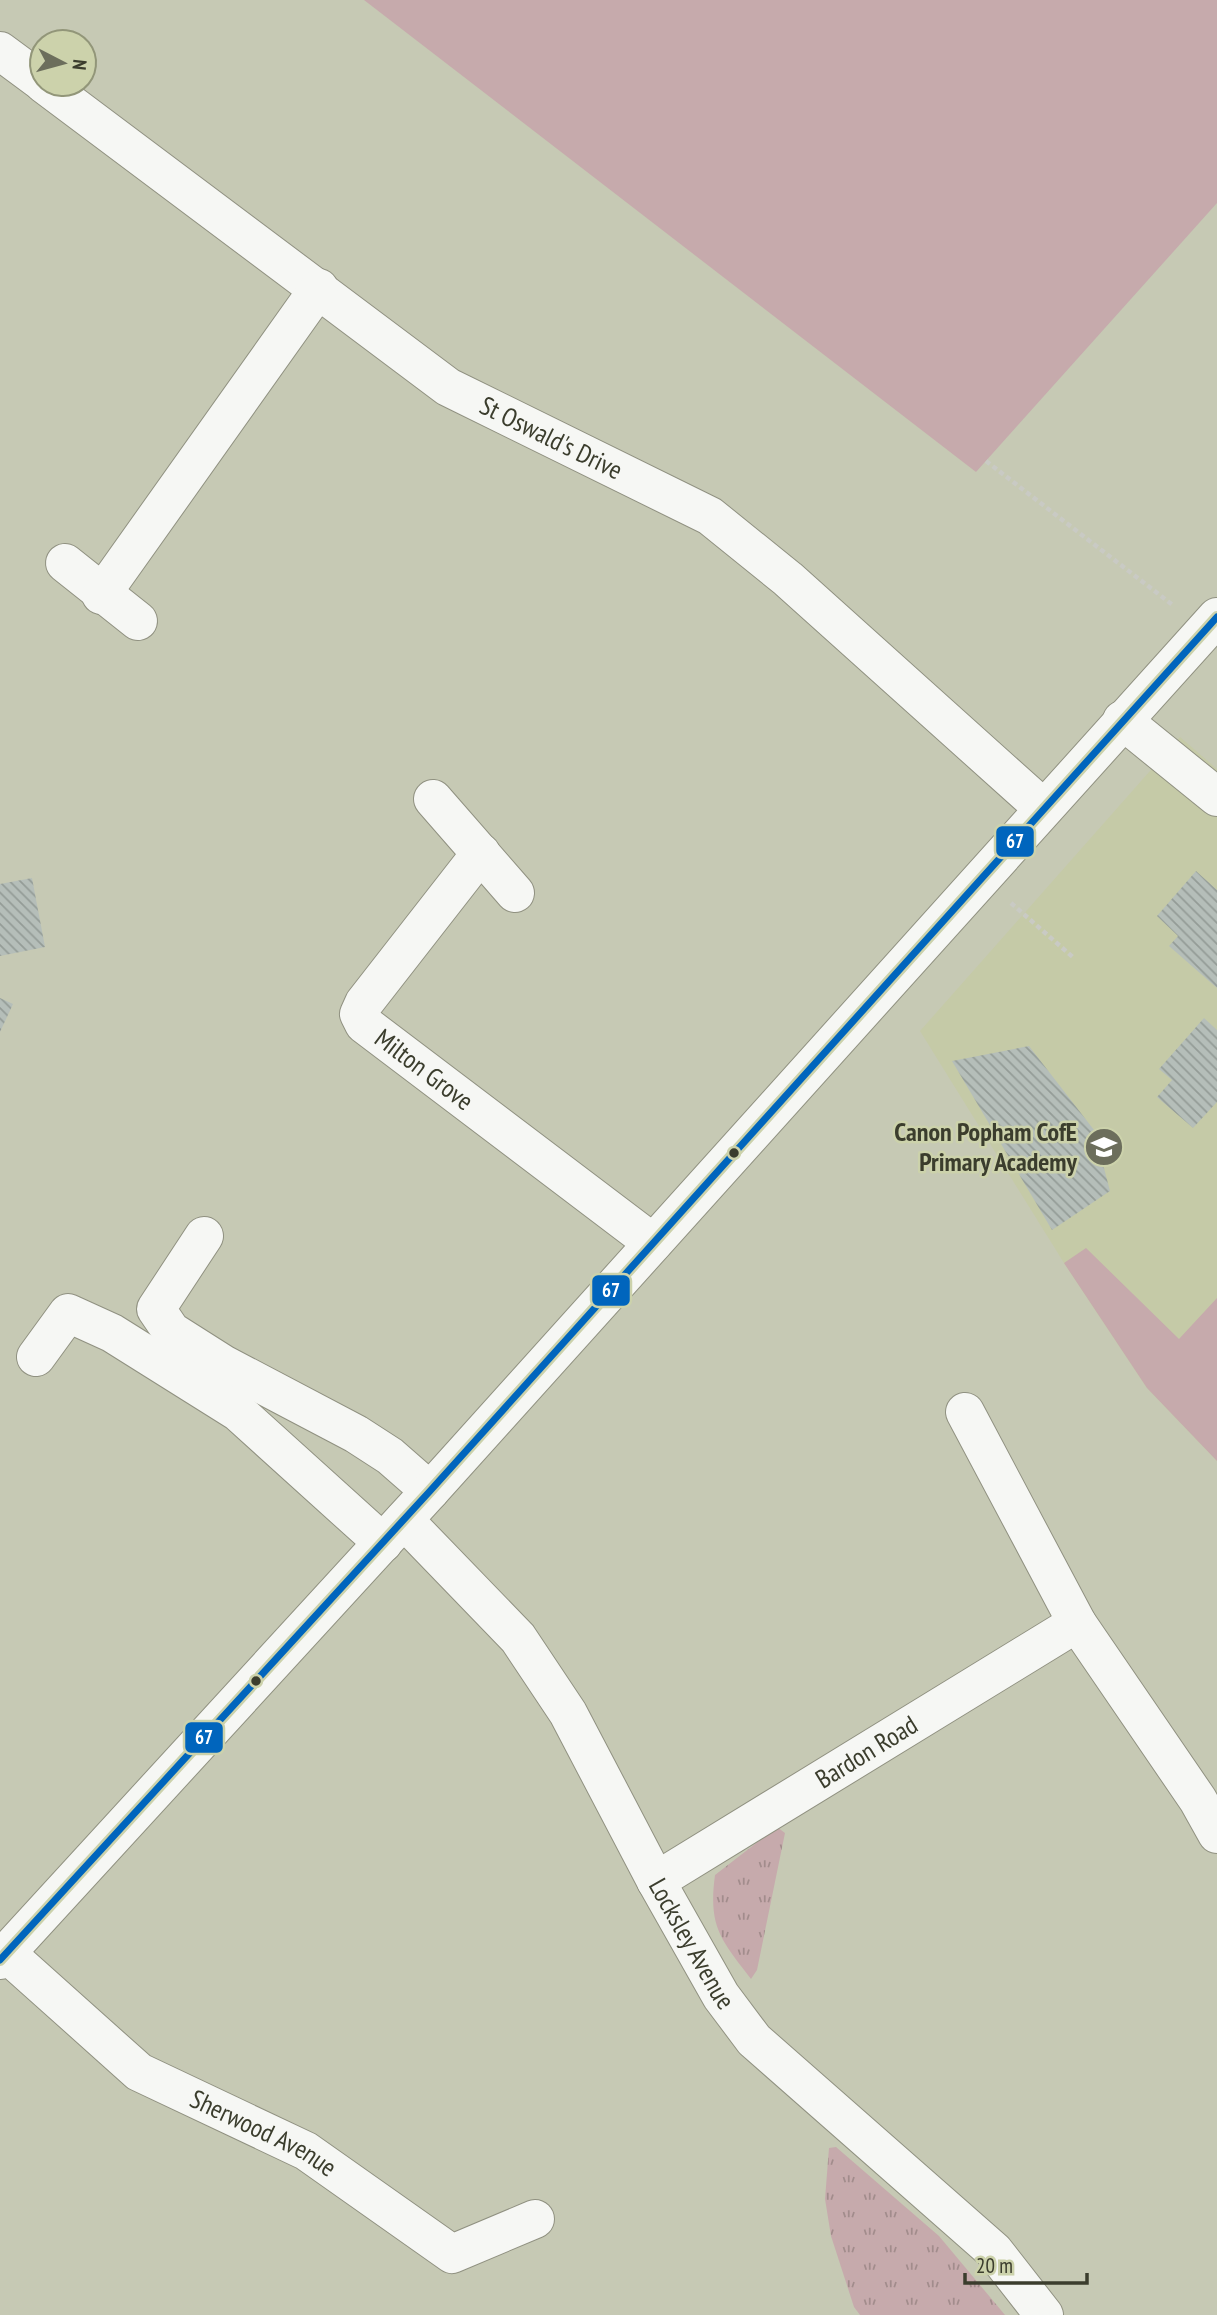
<svg xmlns="http://www.w3.org/2000/svg" width="1217" height="2315" font-family="'PT Sans Narrow',sans-serif">
  <style>
    .built { fill: #c5caa7 }
    .grass { fill: url(#grass-tufts) }
    .park { fill: #c6aaac }
    .building { fill: url(#building-back-hatch) }
    .lines { fill: none; stroke-linecap: round; stroke-linejoin: round }
    .minor-casing { stroke: #909181; stroke-width: 40 }
    .path { stroke: #c9cac4; stroke-width: 4.5; stroke-dasharray: 5 3.5; stroke-linecap: butt }
    .minor { stroke: #f6f7f4; stroke-width: 38 }
    .bus-1-casing { stroke: #ccd2ab; stroke-width: 12 }
    .bus-1 { stroke: #0065bd; stroke-width: 7 }
    .bus-dot { fill: #3b3d2d; stroke: #ccd2ab; stroke-width: 2.5 }
    .labels { text-anchor: middle; stroke-width: 5; stroke-linejoin: round; paint-order: stroke }
    .street-label { font-size: 26px; fill: #3b3d2d; stroke: #ccd2ab }
    .poi-label { font-size: 26px; font-weight: bold; fill: #3b3d2d; stroke: #ccd2ab; text-anchor: end }
    .line-badge { stroke: #ccd2ab; stroke-width: 2.5 }
    .badge-label { font-size: 19px; text-anchor: middle; font-weight: bold; fill: #fff }
  </style>
  <defs>
    <pattern id="grass-tufts" width="24" height="20" patternUnits="userSpaceOnUse" patternTransform="scale(1.75)"><rect width="24" height="20" fill="#c6aaac"/><path d="M3 7l-1-3M5 7V3M7 7l1-3M15 17l-1-3M17 17v-4M19 17l1-3" fill="none" stroke="#a28c8c"/></pattern>
    <pattern id="building-back-hatch" width="6" height="6" patternUnits="userSpaceOnUse" patternTransform="scale(1.75)"><rect width="6" height="6" fill="#b5beb9"/><path d="M-1 5l2 2M0 0l6 6M5-1l2 2" fill="none" stroke="#949c97"/></pattern>
  </defs>
  <rect width="100%" height="100%" fill="#c6c9b4"/>
  <path class="built" d="M1180,737L1217,769V1461L1147,1388L1064,1263L920,1031Z"/>
  <g class="grass">
    <path d="M777,1827L785,1833L757,1970L751,1979C721,1940 708,1927 715,1875Z"/>
    <path d="M836,2147L939,2236L1005,2315H860L854,2307L831,2236L825,2199L829,2148Z"/>
  </g>
  <g class="park">
    <path d="M364,0H1217V203L976,472Z"/>
    <path d="M1086,1248L1179,1339L1217,1298V1461L1147,1388L1064,1263Z"/>
  </g>
  <g class="building">
    <path d="M1196,871L1217,890V988L1169,946L1178,936L1157,916Z"/>
    <path d="M32,878L45,947L0,956V884Z"/>
    <path d="M0,998L13,1004L0,1032Z"/>
    <path d="M1204,1018L1217,1030V1102L1193,1128L1157,1097L1172,1080L1159,1069Z"/>
    <path d="M1029,1046L1094,1130L1110,1191L1052,1230L952,1061Z"/>
  </g>
  <g class="lines">
    <g class="minor-casing">
      <g id="minor">
        <path d="M0,51L42,82"/>
        <path id="s1" d="M44,84L448,387L710,516L788,579L1043,808"/>
        <path d="M65,563L138,621"/>
        <path d="M101,595L319,288"/>
        <path d="M1122,720L1217,797"/>
        <path d="M433,799L515,893"/>
        <path id="s2" d="M481,853L364,1003L359,1014L364,1024L653,1243"/>
        <path d="M204,1236L156,1309L171,1331L223,1364L356,1434L390,1456L430,1491"/>
        <path d="M36,1357L68,1313L112,1333L238,1412L383,1543"/>
        <path d="M965,1412L1077,1623L1198,1800L1217,1834"/>
        <path id="s3" d="M404,1520L518,1638L568,1713L656,1881L721,1996L754,2040L994,2251L1044,2315"/>
        <path id="s4" d="M656,1881L1077,1623"/>
        <path id="s5" d="M6,1953L139,2072L306,2151L452,2254L535,2219"/>
        <path d="M0,1960L430,1491L1217,617"/>
      </g>
    </g>
    <g class="path">
      <path d="M986,461L1174,606"/>
      <path d="M1011,903L1075,959"/>
    </g>
    <use href="#minor" class="minor"/>
    <g class="bus-1-casing">
      <path id="bus-1" d="M0,1960L430,1491L1217,617"/>
    </g>
    <use href="#bus-1" class="bus-1"/>
  </g>
  <defs>
    <g id="school-disc" transform="scale(2.0125)"><circle r="9.5" fill="#6c6e5c" stroke="#ccd2ab"/><path d="M0-5L7-2L0 1L-7-2ZM-4 1L0 2.5L4 1V4Q0 6-4 4Z" fill="#fff"/></g>
  </defs>
  <g fill-rule="evenodd">
    <use href="#school-disc" x="1104" y="1147"/>
  </g>
  <g class="bus-dot">
    <circle cx="734" cy="1153" r="6"/>
    <circle cx="256" cy="1681" r="6"/>
  </g>
  <g class="labels">
    <g class="street-label">
      <text dy="9" stroke="none"><textPath href="#s1" startOffset="620">St Oswald's Drive</textPath></text>
      <text dy="9" stroke="none"><textPath href="#s2" startOffset="289">Milton Grove</textPath></text>
      <text dy="9" stroke="none"><textPath href="#s4" startOffset="247">Bardon Road</textPath></text>
      <text dy="9" stroke="none"><textPath href="#s3" startOffset="516">Locksley Avenue</textPath></text>
      <text dy="9" stroke="none"><textPath href="#s5" startOffset="317">Sherwood Avenue</textPath></text>
    </g>
    <g class="poi-label">
      <text x="1077" y="1141">Canon Popham CofE<tspan x="1077" dy="30">Primary Academy</tspan></text>
    </g>
  </g>
  <g class="line-badge">
    <rect x="995" y="825" width="40" height="33" rx="7" fill="#0065bd"/>
    <rect x="591" y="1274" width="40" height="33" rx="7" fill="#0065bd"/>
    <rect x="184" y="1721" width="40" height="33" rx="7" fill="#0065bd"/>
  </g>
  <g class="badge-label">
    <text x="1015" y="848">67</text>
    <text x="611" y="1297">67</text>
    <text x="204" y="1744">67</text>
  </g>
  <g transform="translate(63 63) rotate(96)"><circle r="33" fill="#ccd2ab" stroke="#929679" stroke-width="2"/>
  <path d="M0-5L12 26L0 18L-12 26Z" fill="#6c6e5c"/>
  <text y="-10" font-size="19" font-weight="bold" text-anchor="middle" fill="#3b3d2d">N</text>
  </g>
  <path d="M965 2273v10h122v-10" fill="none" stroke="#3b3d2d" stroke-width="3.5"/>
  <text x="976" y="2273" font-size="21" fill="#3b3d2d" stroke="#ccd2ab" stroke-width="5" paint-order="stroke">20 m</text>
</svg>
